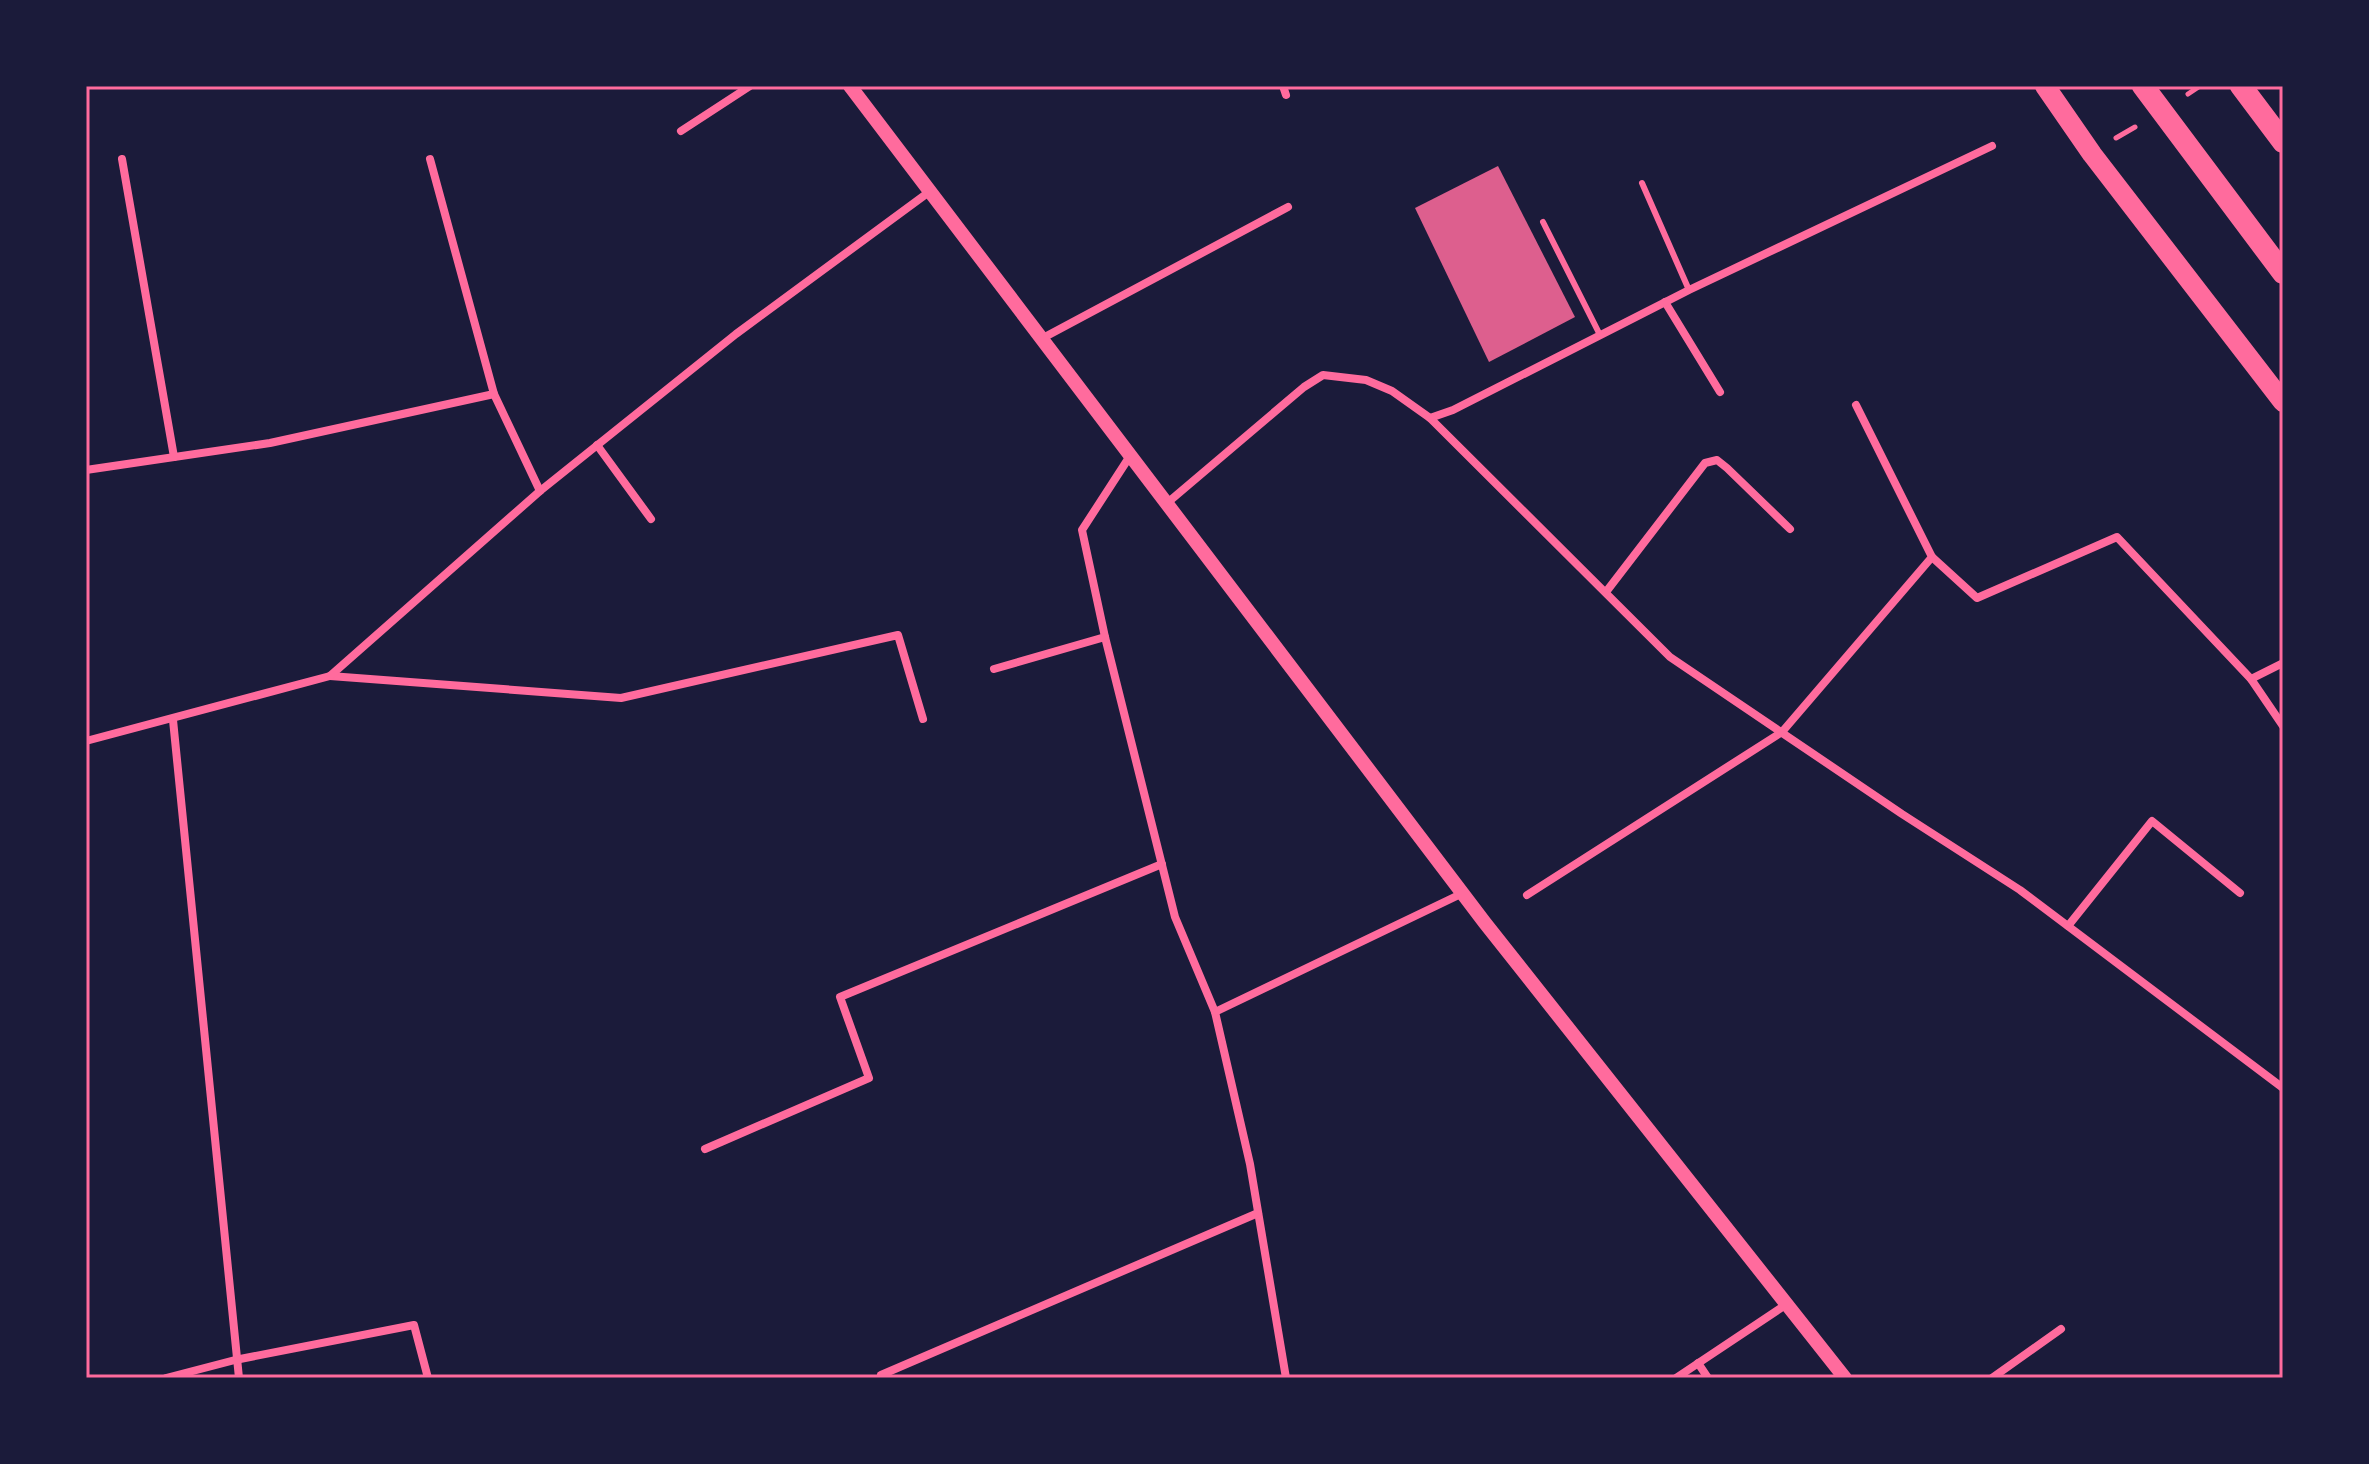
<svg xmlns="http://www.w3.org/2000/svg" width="2369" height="1464" font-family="Quicksand,sans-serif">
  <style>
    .building { fill: #dd5f8e }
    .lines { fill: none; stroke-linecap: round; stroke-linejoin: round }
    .path { stroke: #ff6b9d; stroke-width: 5 }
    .service { stroke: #ff6b9d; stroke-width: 6 }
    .minor { stroke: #ff6b9d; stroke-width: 8 }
    .tertiary { stroke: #ff6b9d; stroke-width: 14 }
    .primary { stroke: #ff6b9d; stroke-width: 20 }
    .trunk { stroke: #ff6b9d; stroke-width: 22 }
    .neatline { fill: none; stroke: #ff6b9d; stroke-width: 3 }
  </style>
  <rect width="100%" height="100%" fill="#1b1b3a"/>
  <path class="building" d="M1498,166L1575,317L1489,362L1415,208Z"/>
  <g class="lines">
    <g class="path">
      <path d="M2188,94L2200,86"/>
      <path d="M2116,138L2135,127"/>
    </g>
    <g class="service">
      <path d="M1642,183L1689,290"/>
      <path d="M1543,222L1600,335"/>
    </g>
    <g class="minor">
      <path d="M1283,86L1286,95"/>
      <path d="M681,131L750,86"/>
      <path d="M122,159L174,457"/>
      <path d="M430,159L494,394L540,491"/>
      <path d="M1665,302L1720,392"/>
      <path d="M1041,339L1288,207"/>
      <path d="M1430,418L1670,657L1902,814L2020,890L2283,1088"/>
      <path d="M597,445L651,519"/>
      <path d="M1130,456L1082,530L1105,637L1175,917L1215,1012L1250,1164L1286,1378"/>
      <path d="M86,470L270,443L494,394"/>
      <path d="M1166,504L1304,387L1323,375L1366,380L1392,391L1430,418L1453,410L1689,290L1992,146"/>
      <path d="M1932,557L1977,598L2117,537L2251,679L2283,726"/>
      <path d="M1606,592L1705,463L1717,460L1727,468L1790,529"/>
      <path d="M994,669L1105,637"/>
      <path d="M330,676L621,698L898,635L923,719"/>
      <path d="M2251,679L2283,663"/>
      <path d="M173,720L239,1378"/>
      <path d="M86,741L330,676L540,491L736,334L929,192"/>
      <path d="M1527,895L1782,732L1932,557L1856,405"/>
      <path d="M2068,926L2152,821L2240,893"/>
      <path d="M1215,1012L1463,893"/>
      <path d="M705,1149L869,1078L840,997L1162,864"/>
      <path d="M1698,1363L1708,1378"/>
      <path d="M881,1375L1258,1213"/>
      <path d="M166,1378L235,1360L414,1325L428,1378"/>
      <path d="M1676,1378L1787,1304"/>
      <path d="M1992,1378L2061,1329"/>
    </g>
    <path class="tertiary" d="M850,86L1485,923L1845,1378"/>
    <path class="primary" d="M2045,86L2092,154L2283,402"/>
    <g class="trunk">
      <path d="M2143,86L2283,273"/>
      <path d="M2241,86L2283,142"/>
    </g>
  </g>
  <rect width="2369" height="1464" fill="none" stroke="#1b1b3a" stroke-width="176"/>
  <rect x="88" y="88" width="2193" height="1288" class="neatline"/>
</svg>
